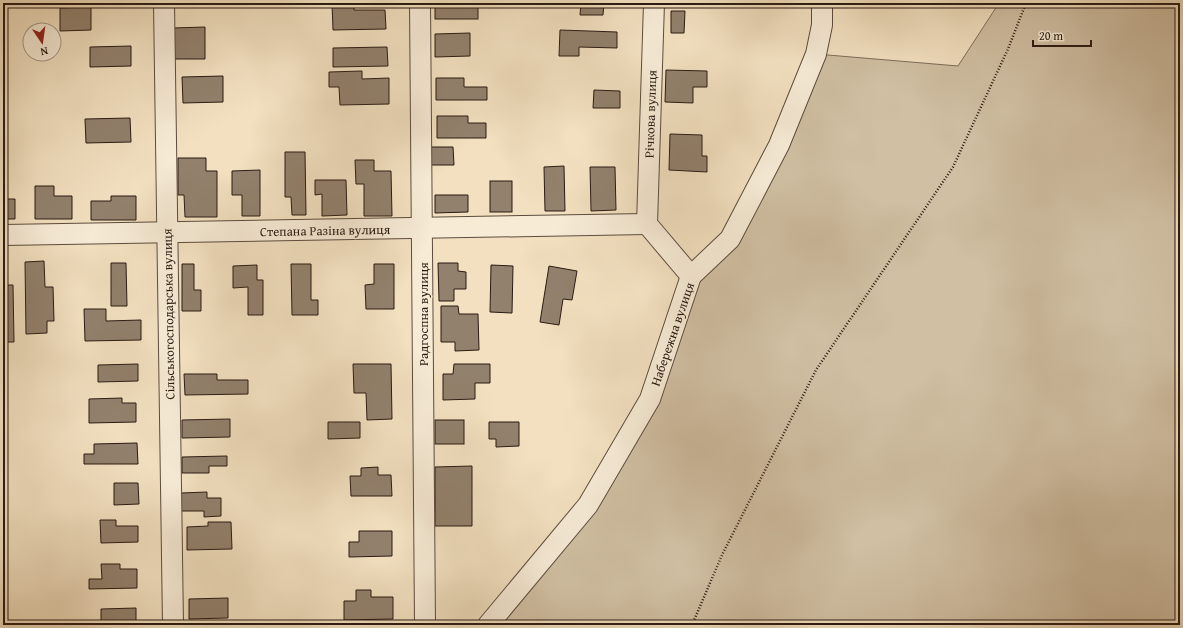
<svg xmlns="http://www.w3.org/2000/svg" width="1183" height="628" font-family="'Gentium Book Plus',serif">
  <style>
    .green { fill: #d0bfa3; stroke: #7d6d5b }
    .building { fill: #92816d; stroke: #2a1b13 }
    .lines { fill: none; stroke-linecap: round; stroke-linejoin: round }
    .street-casing { stroke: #5c4c3e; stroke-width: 22 }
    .path { stroke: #2a1b13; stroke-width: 2.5; stroke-dasharray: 1 2; stroke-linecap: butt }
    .street { stroke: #f7ebd6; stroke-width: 20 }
    .labels { text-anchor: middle; stroke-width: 3; stroke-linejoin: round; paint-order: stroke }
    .street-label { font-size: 13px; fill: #2a1b13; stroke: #f7ebd6 }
  </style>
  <rect width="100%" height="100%" fill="#f2e0c0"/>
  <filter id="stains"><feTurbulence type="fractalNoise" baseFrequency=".005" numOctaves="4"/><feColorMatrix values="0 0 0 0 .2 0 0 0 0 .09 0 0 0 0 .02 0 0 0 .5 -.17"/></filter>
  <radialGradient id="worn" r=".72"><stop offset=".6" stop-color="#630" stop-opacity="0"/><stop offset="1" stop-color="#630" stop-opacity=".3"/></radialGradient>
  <path class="green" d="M999,3H1180V624L1178,625H488L588,505L650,399L691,276L730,239L816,54L958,66Z"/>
  <g class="building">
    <path d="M332,3H354V10H385L386,29L333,30Z"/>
    <rect x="435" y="3" width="43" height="16"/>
    <path d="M581,3H604L603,15H580Z"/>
    <path d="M91,7V30L60,31V8Z"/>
    <path d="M671,11H685L684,33H671Z"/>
    <path d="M205,27V59H174L173,28Z"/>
    <path d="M560,30L617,32V48L579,47V56H559Z"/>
    <path d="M470,33V56L435,57V34Z"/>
    <path d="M131,46V66L90,67V47Z"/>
    <path d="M387,47L388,66L333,67V48Z"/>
    <path d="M666,70L707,71V87H693V103L665,102Z"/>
    <path d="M362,71V79L389,78V104L340,105L339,87H329V72Z"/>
    <path d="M223,76V102L183,103L182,77Z"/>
    <path d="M436,78H464V87H487V100H436Z"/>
    <path d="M594,90L620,91V108H593Z"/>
    <path d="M437,116H468V123H486V138H437Z"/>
    <path d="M130,118L131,142L86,143L85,119Z"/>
    <path d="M670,134L702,135V156H707V172L669,170Z"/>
    <path d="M430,147H453L454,165H430Z"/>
    <path d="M285,152H305L306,215H292L291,197H285Z"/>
    <path d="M178,158H206V171H217V217H185L184,195H178Z"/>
    <path d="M355,160H374V171H391L392,216H364V184H356Z"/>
    <path d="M564,166L565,211H545L544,167Z"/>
    <path d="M590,167H615L616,210L591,211Z"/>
    <path d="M260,170V216H242V195H232V171Z"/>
    <path d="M3,172H6V199H15V219H3Z"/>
    <path d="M315,180H346L347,215L322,216V194L315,195Z"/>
    <rect x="490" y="181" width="22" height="31"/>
    <path d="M35,186H54V196H72V219H35Z"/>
    <path d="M435,195H468V212L435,213Z"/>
    <path d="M111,196H136V220H91V201H111Z"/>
    <path d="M44,261L45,287H53L54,321H47V333L26,334L25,262Z"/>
    <path d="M111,263H126L127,306H111Z"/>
    <path d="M438,263H458V271L466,272V289H454V301H439Z"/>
    <path d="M182,264H194V290H201V311H182Z"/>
    <path d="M291,264H311V300H318V315H292Z"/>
    <path d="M374,264H394V309H366L365,285L374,284Z"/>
    <path d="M257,265V280H263V315H248V287L233,288V266Z"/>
    <path d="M491,265L513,266L512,313L490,312Z"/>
    <path d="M549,266L577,271L572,300L563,299L559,325L540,322Z"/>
    <path d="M3,280V285H13L14,342H3Z"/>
    <path d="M441,306H458L459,314H478L479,350L455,351V342H441Z"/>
    <path d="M84,309H106V321L141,320V340L85,341Z"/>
    <path d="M138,364V381L98,382V365Z"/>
    <path d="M353,364H391L392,419L367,420L366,393H354Z"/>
    <path d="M454,364H490V383H475V399L443,400V374H453Z"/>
    <path d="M184,374H217V380H248V394L185,395Z"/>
    <path d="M122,398V403H136V422L89,423V399Z"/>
    <path d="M230,419V437L182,438V420Z"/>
    <rect x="435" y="420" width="29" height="24"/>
    <path d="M328,422H360V438L328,439Z"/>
    <path d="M489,422H519V446L496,447V439H489Z"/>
    <path d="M137,443L138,464H84V454H94V444Z"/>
    <path d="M227,456V466H209V473H182V457Z"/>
    <path d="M472,466V526H435V467Z"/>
    <path d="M378,467V475H391L392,496H351L350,476H361V468Z"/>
    <path d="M114,483H138L139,504L114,505Z"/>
    <path d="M207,492V498H221V516L204,517V511H181V493Z"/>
    <path d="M100,520H116V526H138V542L101,543Z"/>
    <path d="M208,522H231L232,549L187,550V527L208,526Z"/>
    <path d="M359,531H392V556L349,557V542H359Z"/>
    <path d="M101,564H120V569H137V588L89,589V579H102Z"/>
    <path d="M356,590H371V597H393V619L344,620V601H356Z"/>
    <path d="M228,598V618L189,619V599Z"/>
    <path d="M136,608V625H101V609Z"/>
  </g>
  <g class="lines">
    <g class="street-casing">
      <g id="street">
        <path d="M164,3L173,625"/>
        <path d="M420,3L425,625"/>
        <path d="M647,224L654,3"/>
        <path d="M647,224L691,276"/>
        <path d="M3,235L647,224"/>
        <path d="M488,625L588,505L650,399L691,276L730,239L779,145L816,54L822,25V3"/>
      </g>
    </g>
    <path class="path" d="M692,625L722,555L816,370L953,167L1008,49L1026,3"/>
    <use href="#street" class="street"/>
  </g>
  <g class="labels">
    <g class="street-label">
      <text transform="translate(650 114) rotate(-88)" y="5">Річкова вулиця</text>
      <text transform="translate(325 230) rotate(-1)" y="5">Степана Разіна вулиця</text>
      <text transform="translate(168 314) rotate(-91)" y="5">Сільськогосподарська вулиця</text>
      <text transform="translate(423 314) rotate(-90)" y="5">Радгоспна вулиця</text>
      <text transform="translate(672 334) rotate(-71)" y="5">Набережна вулиця</text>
    </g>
  </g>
  <rect width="1183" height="628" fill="none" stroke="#f2e0c0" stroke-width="16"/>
  <rect x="4" y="4" width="1175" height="620" fill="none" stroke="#2a1b13" stroke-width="2"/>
  <rect x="8" y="8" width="1167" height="612" fill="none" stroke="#2a1b13"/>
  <g transform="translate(42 42) rotate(167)"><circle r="19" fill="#f7ebd6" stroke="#a59888"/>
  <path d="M0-3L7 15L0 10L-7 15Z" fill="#8f2418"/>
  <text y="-6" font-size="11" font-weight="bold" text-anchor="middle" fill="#2a1b13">N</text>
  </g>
  <path d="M1033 40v6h58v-6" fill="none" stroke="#2a1b13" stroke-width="2"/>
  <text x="1039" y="40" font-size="12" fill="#2a1b13" stroke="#f7ebd6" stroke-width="3" paint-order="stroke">20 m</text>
  <rect width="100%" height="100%" filter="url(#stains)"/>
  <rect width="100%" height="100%" fill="url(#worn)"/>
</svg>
